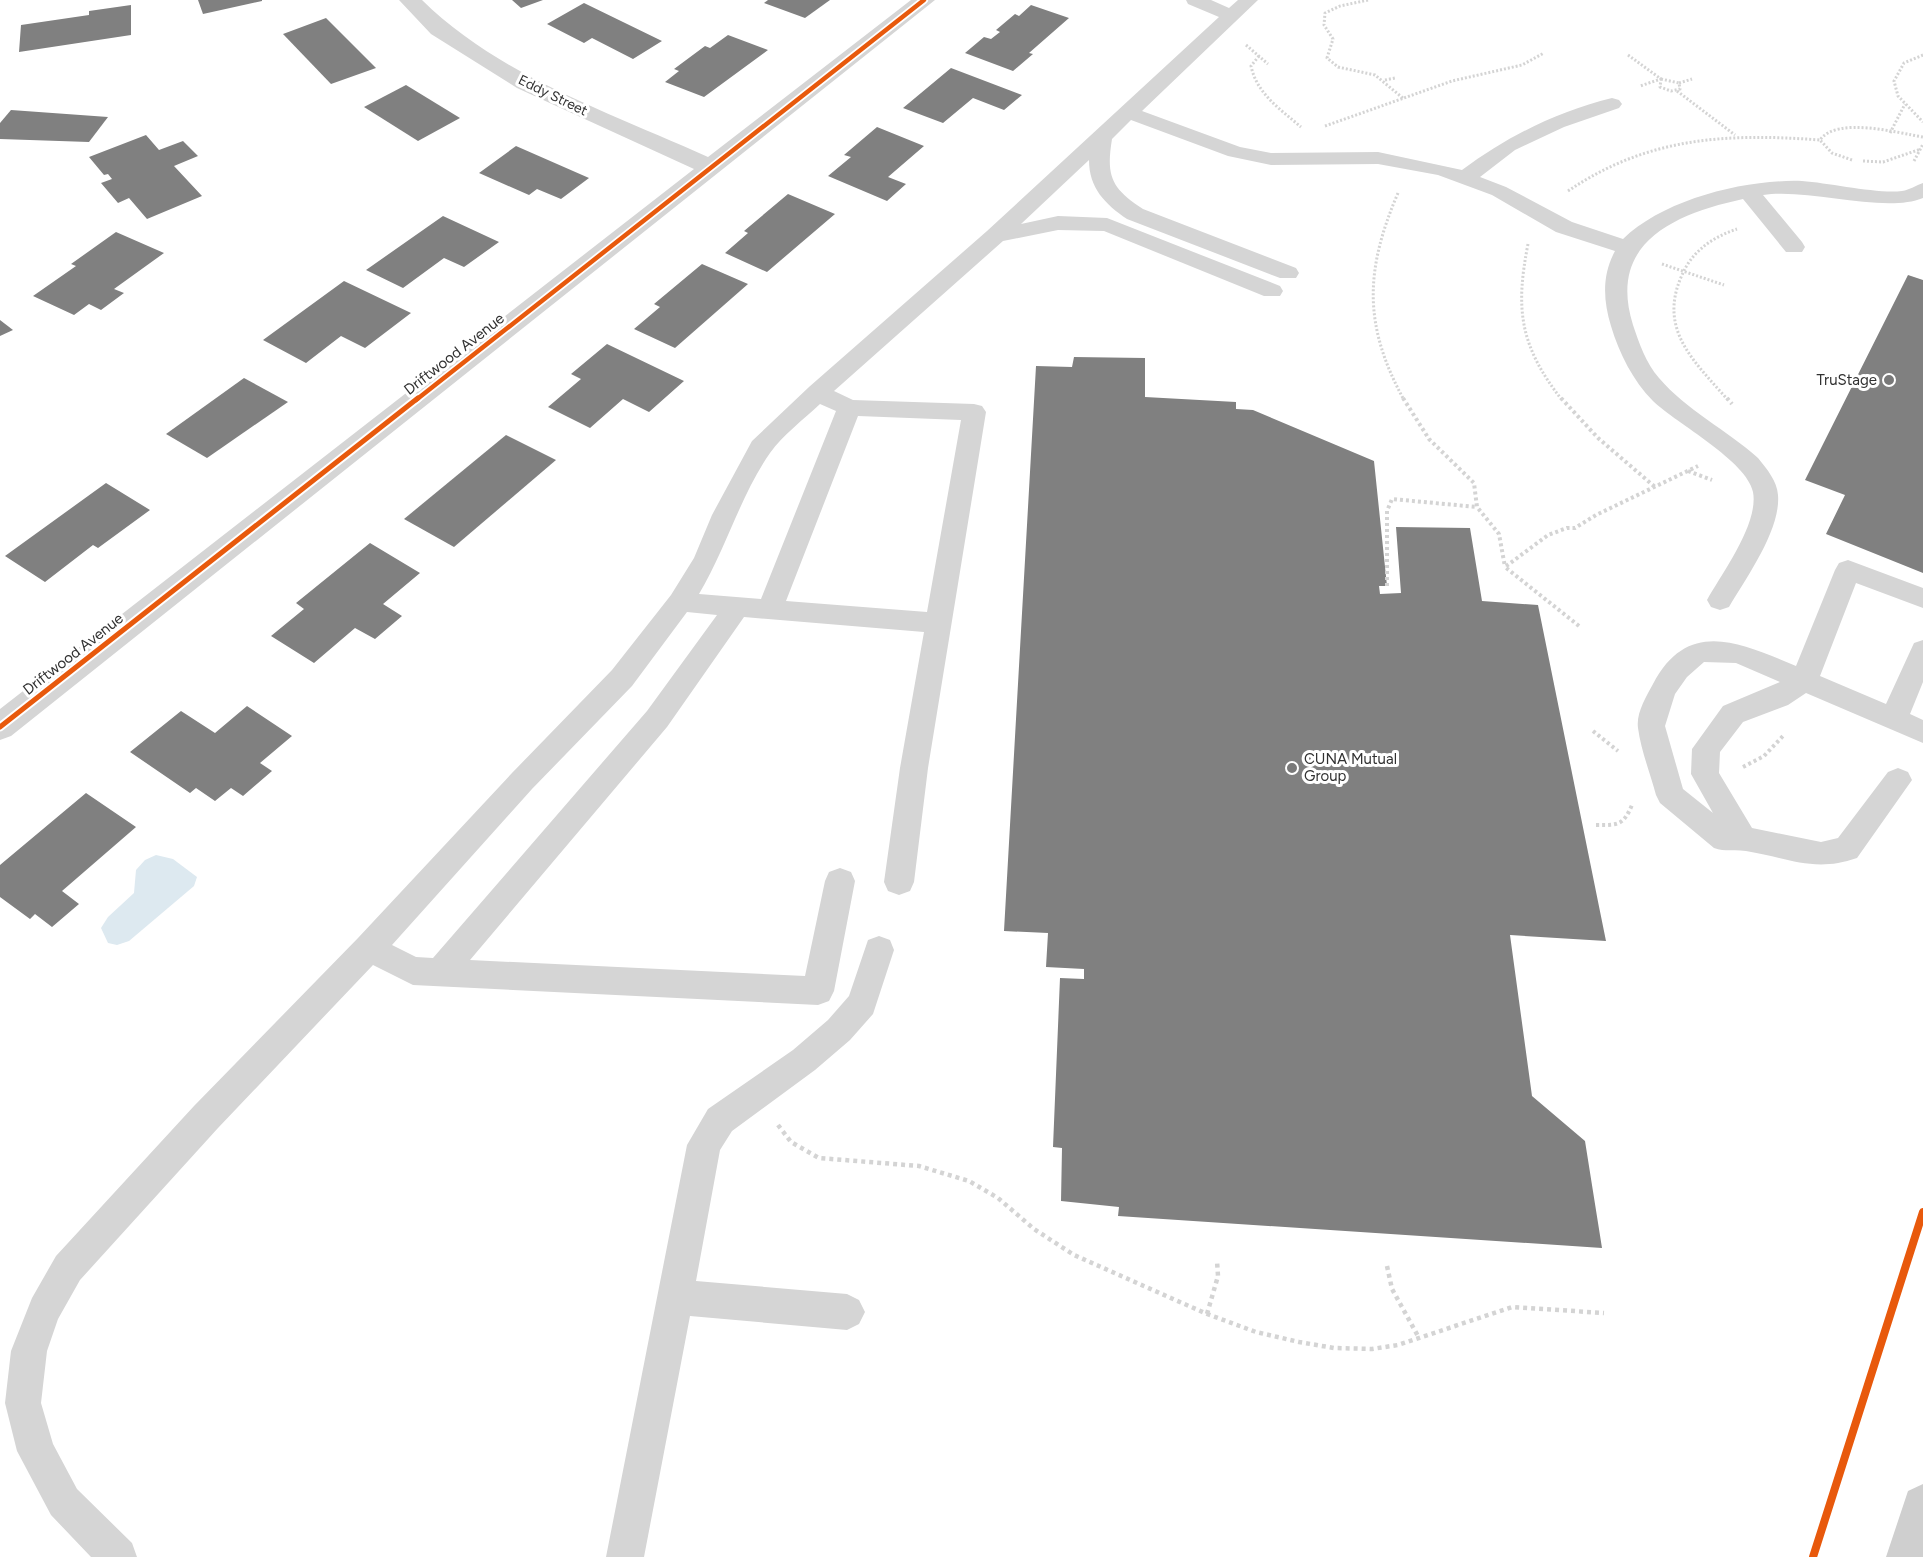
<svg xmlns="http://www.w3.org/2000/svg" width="1923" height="1557" font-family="Figtree,sans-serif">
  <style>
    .water { fill: #dde9f0 }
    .building { fill: #808080 }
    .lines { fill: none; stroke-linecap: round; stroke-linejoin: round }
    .path-far2 { stroke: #d4d4d4; stroke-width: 3; stroke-dasharray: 2 2; stroke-linecap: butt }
    .path-far1 { stroke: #d4d4d4; stroke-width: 4; stroke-dasharray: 3 3; stroke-linecap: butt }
    .path { stroke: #d4d4d4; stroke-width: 4.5; stroke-dasharray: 4 4; stroke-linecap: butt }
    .service { fill: #d5d5d5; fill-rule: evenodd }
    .minor { fill: #d5d5d5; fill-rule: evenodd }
    .secondary { fill: #cfcfcf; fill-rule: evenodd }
    .cycleway-far2-casing { stroke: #fff; stroke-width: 8 }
    .cycleway-far1-casing { stroke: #fff; stroke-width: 9 }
    .cycleway-casing { stroke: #fff; stroke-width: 11 }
    .cycleway-far2 { stroke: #e8590c; stroke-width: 4.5 }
    .cycleway-far1 { stroke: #e8590c; stroke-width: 5 }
    .cycleway { stroke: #e8590c; stroke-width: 8 }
    .poi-dot { fill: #797979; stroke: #fff; stroke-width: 2 }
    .labels { text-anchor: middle; stroke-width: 6; stroke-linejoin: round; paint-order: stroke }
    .far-street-label { font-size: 14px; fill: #313131; stroke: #fff }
    .street-label { font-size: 15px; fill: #313131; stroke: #fff }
    .poi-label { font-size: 15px; fill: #313131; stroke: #fff; text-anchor: end }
  </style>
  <rect width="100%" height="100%" fill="#fff"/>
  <path class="water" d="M156,855L173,859L197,877L194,886L129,941L117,945L108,943L101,928L108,917L134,893L136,870L145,860Z"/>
  <g class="building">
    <path d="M198,0H262V1L203,14Z"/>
    <path d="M512,0H543L521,8Z"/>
    <path d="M768,0H830L805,18L764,3Z"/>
    <path d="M584,3L662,41L633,59L592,38L584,43L547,24Z"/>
    <path d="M131,5V35L19,52L21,25L89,15V11Z"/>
    <path d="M1031,5L1069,18L1029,53L1033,54L1013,71L965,53L984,37L991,39L1000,32L996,30L1015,14L1019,16Z"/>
    <path d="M326,18L376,68L331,84L283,34Z"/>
    <path d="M728,35L768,50L704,97L665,82L679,71L674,69L705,46L710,48Z"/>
    <path d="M951,68L1022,95L1004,110L973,98L943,123L903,108Z"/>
    <path d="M406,85L460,118L418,141L364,107Z"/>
    <path d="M11,110L108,117L89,142L0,139V123Z"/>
    <path d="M877,127L924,146L888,177L906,184L887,201L828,176L851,157L844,155Z"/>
    <path d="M146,135L159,150L183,141L198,156L174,166L202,196L147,219L129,198L118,203L101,183L112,179L108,174L104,175L89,157Z"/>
    <path d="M516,146L589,178L561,199L537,189L529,195L479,173Z"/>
    <path d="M788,194L835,214L767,272L725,253L748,233L744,231Z"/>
    <path d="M443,216L499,242L464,267L444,258L403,288L366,270Z"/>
    <path d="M116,232L164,253L114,289L124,293L101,310L89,304L74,315L33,296L76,266L71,264Z"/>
    <path d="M702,264L748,284L675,348L634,329L660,307L654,304Z"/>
    <path d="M1908,275L1923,280V573L1826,534L1845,495L1805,480Z"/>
    <path d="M344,281L411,313L365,348L341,336L306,363L263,340Z"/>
    <path d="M0,320L13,330L0,336Z"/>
    <path d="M607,344L684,381L649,412L623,399L590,428L548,407L581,379L571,374Z"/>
    <path d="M1074,357L1145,358V397L1236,402V409L1253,410L1374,461L1387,586H1379L1380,594L1401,593L1396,527L1470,528L1482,601L1538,605L1606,941L1510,935L1532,1096L1585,1141L1602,1248L1118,1216L1119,1207L1061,1201L1062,1148L1053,1147L1060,978L1084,979V969L1046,967L1048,933L1004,931L1036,366L1072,367Z"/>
    <path d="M244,378L288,402L207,458L166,434Z"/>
    <path d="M506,435L556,460L454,547L404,519Z"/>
    <path d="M106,483L150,510L98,548L93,545L45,582L5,556Z"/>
    <path d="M370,543L420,573L383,604L402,616L375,639L355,628L314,663L271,636L304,609L296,603Z"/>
    <path d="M247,706L292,736L260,763L272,771L243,796L231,788L215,801L196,788L190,793L130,752L181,711L215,733Z"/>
    <path d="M86,793L136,827L62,891L79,904L52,927L35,914L30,919L0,897V865Z"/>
  </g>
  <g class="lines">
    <g class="path-far2">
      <path d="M1368,0L1340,6L1325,13L1324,25L1333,39L1327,58L1338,67L1375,75L1404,99"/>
      <path d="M1246,45L1268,64"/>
      <path d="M1628,55L1661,79L1640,86"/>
      <path d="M1923,55L1904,63L1894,81L1898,96L1923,122"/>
      <path d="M1259,56L1251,66C1257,94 1280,109 1301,127"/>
      <path d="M1661,79L1679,83L1680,89L1671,91L1660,87Z"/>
      <path d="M1385,80L1395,78"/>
      <path d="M1679,83L1692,79"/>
      <path d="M1677,91L1735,135"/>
      <path d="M1325,126L1452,81L1522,65L1544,53"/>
      <path d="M1890,133L1905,104"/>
      <path d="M1852,160L1832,153L1820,140C1837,116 1898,133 1923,137"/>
      <path d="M1863,161L1883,162L1921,149"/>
      <path d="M1914,161L1923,144"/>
      <path d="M1568,191C1648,137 1726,133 1820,140"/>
      <path d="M1398,193C1365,270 1363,325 1404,400"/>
      <path d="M1528,244C1515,310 1520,346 1562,400"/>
      <path d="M1662,264L1724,285"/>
      <path d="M1728,400C1695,362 1657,330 1682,275C1692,251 1713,237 1737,229"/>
    </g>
    <g class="path-far1">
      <path d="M1403,398L1429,439L1474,483L1477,507L1499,534L1505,567"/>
      <path d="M1561,398L1598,438L1655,487"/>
      <path d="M1727,398L1732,404"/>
      <path d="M1688,471L1712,480"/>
      <path d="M1387,586V511L1392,499L1477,507"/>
      <path d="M1579,626L1505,567L1548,535L1567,528H1575L1596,515L1698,466"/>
      <path d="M1593,731L1618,751"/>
      <path d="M1743,767L1764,756L1784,735"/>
      <path d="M1596,825C1618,825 1623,826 1632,805"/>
    </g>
    <g class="path">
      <path d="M778,1125L791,1142L819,1158L919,1166L969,1181L998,1198L1034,1229L1074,1255L1207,1314L1256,1332L1299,1342L1334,1348L1372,1349L1398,1345L1512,1307L1604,1313"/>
      <path d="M1387,1266L1392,1289L1419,1338"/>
      <path d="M1207,1314L1218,1276L1217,1261"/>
    </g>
    <g class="service">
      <path d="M1186,0H1211L1229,8L1238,0H1258L1142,111L1240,147L1271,153L1378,152L1462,170C1508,136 1556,112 1612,98L1619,100L1622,104L1619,108L1564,127L1515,150L1480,177L1506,187L1572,222L1623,239C1664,199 1746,179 1802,181C1830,183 1877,194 1902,191C1910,190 1916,185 1923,183V198C1884,214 1810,188 1763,195L1802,242L1805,247L1802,252H1786L1743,199C1675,214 1607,242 1633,325C1639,343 1646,363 1659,378C1686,410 1727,430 1758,458C1767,469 1777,481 1778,495C1781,530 1746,578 1729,607L1720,610L1711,607L1707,600C1722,573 1759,524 1753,492C1747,461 1677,424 1653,401C1633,381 1619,353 1611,326C1603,300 1602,275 1615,251L1556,232L1492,195L1438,175L1378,164L1271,165L1228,156L1131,120L1112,139C1106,176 1111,188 1143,209L1296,268L1299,273L1296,278H1280L1127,219C1105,204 1089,188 1089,160L1021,224L1058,216L1107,218L1280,286L1283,291L1280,296H1264L1104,231L1058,230L1003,241L834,391L853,400L974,404L982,406L986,412L928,768L914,882L910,891L899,895L888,891L884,882L900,768L924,632L744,617L667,727L470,960L805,976L825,881L829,872L840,868L851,872L855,881L834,991L829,1001L818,1005L413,985L373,965L218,1128L80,1280L58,1319L47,1351L41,1403L53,1444L77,1489L132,1543L137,1557H91L51,1515L17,1451L5,1403L11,1351L32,1298L56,1256L194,1106L358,938L512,773L612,670L671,595L694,558L712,515L752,441L809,387L987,231L1219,17L1188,4ZM820,404L836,411L761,599L699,594C726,549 741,494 770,453C783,435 804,419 820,404ZM858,416L961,420L927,612L786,601ZM687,612L717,615L647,711L433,958L416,957L392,945L532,789L632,686Z"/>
      <path d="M1848,560L1923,588V608L1856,583L1820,676L1886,704L1914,643L1923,640V682L1910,714L1923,720V743L1806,693L1788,705L1743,722L1720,752L1719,773L1752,828L1821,842L1838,838L1888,772L1898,768L1908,772L1912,780L1857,858C1814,873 1789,858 1746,851C1735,849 1725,852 1714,848L1660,803L1656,795C1650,773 1641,750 1638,728C1636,713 1646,697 1653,684C1688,617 1741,643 1796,666L1835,570L1839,563ZM1704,662L1736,663L1780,682L1723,706L1692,749L1691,774L1713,813L1683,789L1665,726L1675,694L1687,677Z"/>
      <path d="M879,936L890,940L894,950L873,1014L850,1040L815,1070L732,1131L720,1150L696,1281L847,1294L859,1300L865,1312L859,1324L847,1330L690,1316L644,1557H606L687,1145L708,1109L793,1050L828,1020L849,996L868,940Z"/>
    </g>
    <path class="minor" d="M399,0H422C499,76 611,113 708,157L911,0H935L11,736L0,740V709L694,169L517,88L431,34Z"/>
    <path class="secondary" d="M1923,1484V1557H1886L1908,1491Z"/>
    <g class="cycleway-far2-casing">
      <path id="cycleway-far2" d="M416,400L924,0"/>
    </g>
    <g class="cycleway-far1-casing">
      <path id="cycleway-far1" d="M0,727L418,398"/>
    </g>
    <g class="cycleway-casing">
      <path id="cycleway" d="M1813,1557L1923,1212"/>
    </g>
    <use href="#cycleway-far2" class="cycleway-far2"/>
    <use href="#cycleway-far1" class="cycleway-far1"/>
    <use href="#cycleway" class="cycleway"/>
  </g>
  <g class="poi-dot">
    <circle cx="1889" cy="380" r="6"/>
    <circle cx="1292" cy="768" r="6"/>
  </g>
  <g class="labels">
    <g class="far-street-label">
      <text transform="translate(553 95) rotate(26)" y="5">Eddy Street</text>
    </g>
    <g class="street-label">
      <text transform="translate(454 354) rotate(-38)" y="5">Driftwood Avenue</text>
      <text transform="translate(73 654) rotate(-38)" y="5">Driftwood Avenue</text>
    </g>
    <g class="poi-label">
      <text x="1877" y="385">TruStage</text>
      <text x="1304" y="764" text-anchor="start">CUNA Mutual<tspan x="1304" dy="17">Group</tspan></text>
    </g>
  </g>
</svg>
